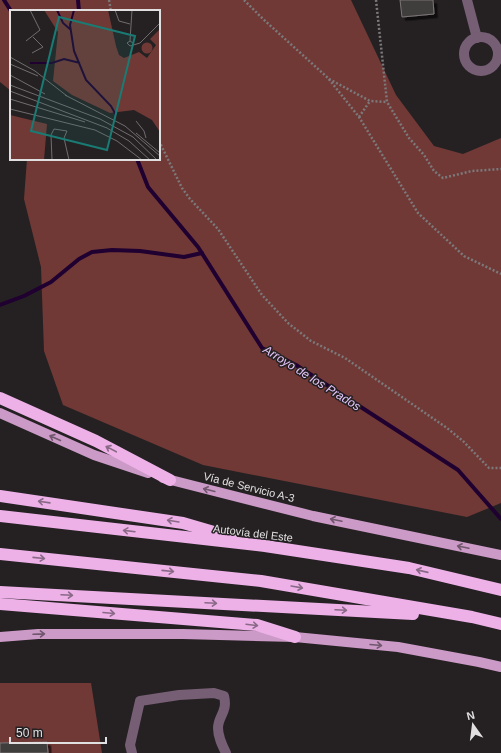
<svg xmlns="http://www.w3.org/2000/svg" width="501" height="753" font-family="Arial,sans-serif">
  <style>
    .green { fill: #703936 }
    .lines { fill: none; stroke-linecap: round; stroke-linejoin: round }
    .stream { stroke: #200031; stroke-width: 4 }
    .building { fill: #403c3c; stroke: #7b7677; filter: url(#shadow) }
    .path { stroke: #7c797b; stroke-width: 2.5; stroke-dasharray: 2 2; stroke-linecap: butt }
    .minor { stroke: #765e74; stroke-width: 10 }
    .major { stroke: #cc9ac7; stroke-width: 10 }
    .highway { stroke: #edb1e8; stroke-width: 12 }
    .oneway { stroke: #70576d }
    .oneway2 { stroke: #896986 }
    .labels { text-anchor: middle; stroke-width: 3; stroke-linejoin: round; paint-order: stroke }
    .street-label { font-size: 11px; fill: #e1dfe0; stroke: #252123 }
    .water-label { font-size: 12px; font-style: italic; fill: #e5c6fa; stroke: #252123 }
    .inset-river { fill: none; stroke: #200031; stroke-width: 2 }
    .inset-road { fill: none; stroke: #706d6f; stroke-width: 1 }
    .view { fill: #1a7b74; fill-opacity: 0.15; stroke: #1a7b74; stroke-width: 2 }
    .inset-edge { fill: none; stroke: #e1dfe0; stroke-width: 2 }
  </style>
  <defs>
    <filter id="shadow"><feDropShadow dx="3.5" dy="3.5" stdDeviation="0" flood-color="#0009"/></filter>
  </defs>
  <rect width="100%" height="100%" fill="#252123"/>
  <g class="green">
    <path d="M0,0H351L396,95L434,146L463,154L501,138V503L467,517L203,465L63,405L44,351L41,267L24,199L27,159H159V11H11V91L0,82Z"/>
    <path d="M0,683H91L102,753H0Z"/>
  </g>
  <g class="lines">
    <g class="stream">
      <path d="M4,0L11,11"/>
      <path d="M78,0L79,11"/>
      <path d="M137,159L148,187L198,247L262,348L296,365L458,470L501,519"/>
      <path d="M0,305L24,296L51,282L79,259L92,252L112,250L140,251L184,257L202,253"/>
    </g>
  </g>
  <g class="building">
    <path d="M400,0H433L434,14L402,17Z"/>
    <path d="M47,742L48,753H0V743Z"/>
  </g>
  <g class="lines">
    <g class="path">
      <path d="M109,0L111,11"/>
      <path d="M244,0L263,19L328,78L359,117L418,213L464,256L501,274"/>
      <path d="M376,0L387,102L409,138L424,155L434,171L443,178L472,171L501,169"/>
      <path d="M329,79L370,101L387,102"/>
      <path d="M359,117L370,101"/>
      <path d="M159,141L182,188L190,199L218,229L262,295L288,323L311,341L345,358L447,428L463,441L489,468H501"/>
    </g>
    <g class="minor">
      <path d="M467,0L477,38"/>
      <circle cx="481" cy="54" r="17"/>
      <path d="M132,753L130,745L140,701L179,695L214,693L224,696C228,712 218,716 218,728C218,737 222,745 226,753"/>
    </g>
    <g class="major">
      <path d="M0,413L94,455L148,473"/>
      <path d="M163,478L313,516L501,555"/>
      <path d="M0,637L38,634H183L295,637L398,647L479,662L501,667"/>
    </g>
    <g class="highway">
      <path d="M0,398L96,441L170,480"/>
      <path d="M0,496L183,523L231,537"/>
      <path d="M0,516L265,546L409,568L501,590"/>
      <path d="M0,554L261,581L472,617L501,624"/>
      <path d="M0,592L413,614"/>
      <path d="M0,604L257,625L295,637"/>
    </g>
  </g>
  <defs><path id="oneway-shaft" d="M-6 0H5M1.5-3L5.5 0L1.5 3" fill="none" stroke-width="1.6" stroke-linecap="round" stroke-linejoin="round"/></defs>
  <g class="oneway">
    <use href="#oneway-shaft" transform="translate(55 438) rotate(-156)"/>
    <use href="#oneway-shaft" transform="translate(209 490) rotate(-166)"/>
    <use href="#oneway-shaft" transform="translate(336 520) rotate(-168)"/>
    <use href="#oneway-shaft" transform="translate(463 547) rotate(-168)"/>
    <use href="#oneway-shaft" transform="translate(39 634) rotate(-2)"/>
    <use href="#oneway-shaft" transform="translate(376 645) rotate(5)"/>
  </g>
  <g class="oneway2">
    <use href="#oneway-shaft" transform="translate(111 449) rotate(-152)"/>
    <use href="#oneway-shaft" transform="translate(44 502) rotate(-172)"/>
    <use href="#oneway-shaft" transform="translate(173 521) rotate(-171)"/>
    <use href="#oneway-shaft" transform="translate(129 531) rotate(-173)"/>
    <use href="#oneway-shaft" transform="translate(39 558) rotate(6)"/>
    <use href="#oneway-shaft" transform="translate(168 571) rotate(6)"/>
    <use href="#oneway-shaft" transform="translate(422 571) rotate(-167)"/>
    <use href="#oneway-shaft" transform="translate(297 587) rotate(10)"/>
    <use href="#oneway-shaft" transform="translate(67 595) rotate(3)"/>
    <use href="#oneway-shaft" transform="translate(211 603) rotate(3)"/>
    <use href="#oneway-shaft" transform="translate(341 610) rotate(3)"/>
    <use href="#oneway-shaft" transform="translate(109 613) rotate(5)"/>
    <use href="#oneway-shaft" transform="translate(252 625) rotate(7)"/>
  </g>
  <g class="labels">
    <g class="street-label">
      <text transform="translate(249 487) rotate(14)" y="4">Vía de Servicio A-3</text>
      <text transform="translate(253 533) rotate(7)" y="4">Autovía del Este</text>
    </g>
    <g class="water-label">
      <text transform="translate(312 378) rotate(32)" y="4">Arroyo de los Prados</text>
    </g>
  </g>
  <g transform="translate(10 10)">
    <rect width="150" height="150" fill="#252123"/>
    <path d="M34,0H98L106,36L109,45L114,48L129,42L137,48L146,35L140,29L150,19V122L142,110L124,100L100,103L62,85L43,71L48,22ZM131.5 38a5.5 5.5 0 1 1 11 0a5.5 5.5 0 1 1-11 0ZM0,105L37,114L34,150H0Z" fill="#703936"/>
    <path class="inset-river" d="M47,0L53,13L61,20M64,0L60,15L64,41L76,70L101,96L106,105M20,53H42L54,49L70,53"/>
    <path class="inset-road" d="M105,0L109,11L120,14M16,31L30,20L20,0M120,31L122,0M123,33L120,31L117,33L120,36L130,33L150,13M22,43L33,37L23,27M0,47L25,61L57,86M0,54L28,66M0,65L35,84M0,75L90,109L123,127L147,150M0,81L97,118L119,131L140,150M55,85L115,116L150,146M0,89L75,112M0,99L85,120L107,131L132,150M126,111L134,121L136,128M126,123L150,143M42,150L41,125L44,119L57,121L54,128L59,150"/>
    <path class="view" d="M49,7L125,26L97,140L21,121Z"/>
    <rect width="150" height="150" class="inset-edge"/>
  </g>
  <g transform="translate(473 725) rotate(346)" stroke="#252123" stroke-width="3" paint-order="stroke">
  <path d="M0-3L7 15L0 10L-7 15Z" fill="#e1dfe0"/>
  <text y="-6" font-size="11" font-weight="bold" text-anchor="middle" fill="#e1dfe0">N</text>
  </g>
  <path d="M10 737v6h96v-6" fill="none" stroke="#e1dfe0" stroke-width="2"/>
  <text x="16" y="737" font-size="12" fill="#e1dfe0" stroke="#252123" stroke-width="3" paint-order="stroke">50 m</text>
</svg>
